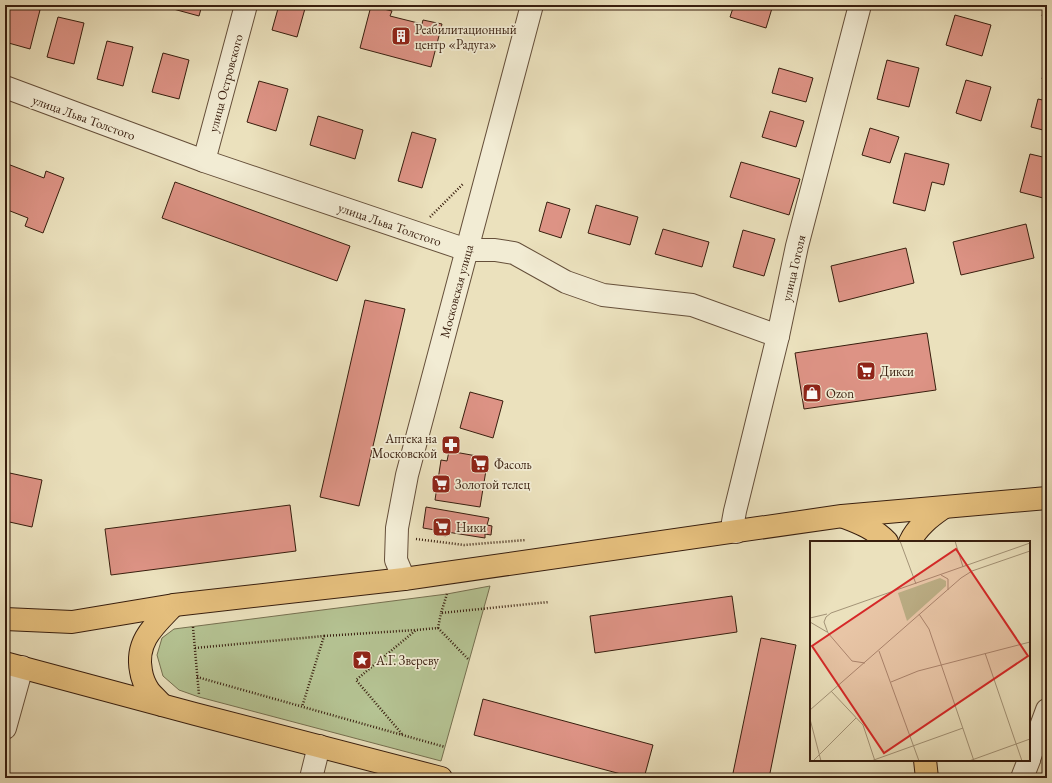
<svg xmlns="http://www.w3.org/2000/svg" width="1052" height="783" font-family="'EB Garamond',serif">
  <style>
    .green { fill: #b5c393; stroke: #767050 }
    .building { fill: #dd9385; stroke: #381e0e }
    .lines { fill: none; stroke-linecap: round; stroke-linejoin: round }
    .minor-casing { stroke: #654f3a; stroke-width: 24 }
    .highway-casing { stroke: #381e0e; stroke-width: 24 }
    .path { stroke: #381e0e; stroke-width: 2.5; stroke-dasharray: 1 2; stroke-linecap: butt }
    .minor { stroke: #f2ecd4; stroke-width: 22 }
    .highway { stroke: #e6c07e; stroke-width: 22 }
    .labels { text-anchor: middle; stroke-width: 3.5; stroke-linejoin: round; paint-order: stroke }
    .poi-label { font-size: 13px; fill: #381e0e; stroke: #f2ecd4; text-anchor: start }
    .street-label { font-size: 13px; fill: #381e0e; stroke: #f2ecd4 }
    .inset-road { fill: none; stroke: #a39377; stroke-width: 1 }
    .view { fill: #d62828; fill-opacity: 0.15; stroke: #d62828; stroke-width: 2 }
    .inset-edge { fill: none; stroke: #381e0e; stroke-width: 2 }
  </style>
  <rect width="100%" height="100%" fill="#ebe1bd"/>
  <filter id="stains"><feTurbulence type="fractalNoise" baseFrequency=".005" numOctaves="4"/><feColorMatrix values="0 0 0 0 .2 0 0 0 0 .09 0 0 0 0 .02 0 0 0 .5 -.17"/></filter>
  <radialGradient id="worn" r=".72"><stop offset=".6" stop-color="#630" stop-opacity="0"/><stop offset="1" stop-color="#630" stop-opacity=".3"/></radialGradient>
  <path class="green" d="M490,586L441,761L199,697L179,690L163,676L157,655L162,638L174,629L447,594Z"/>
  <g class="building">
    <path d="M8,5H20L40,10L30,49L5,42V17Z"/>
    <path d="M167,5H202L199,16L166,7Z"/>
    <path d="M279,5H306L297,37L272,30Z"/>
    <path d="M734,5H773L766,28L730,17Z"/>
    <path d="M1045,5H1047V17L1042,16Z"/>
    <path d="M371,6L392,11L390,16L422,24L423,20L442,24L431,67L360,48Z"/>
    <path d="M955,15L991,25L982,56L946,45Z"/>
    <path d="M58,17L84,23L74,64L47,57Z"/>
    <path d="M107,41L133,47L123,86L97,79Z"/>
    <path d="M163,53L189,60L179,99L152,92Z"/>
    <path d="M887,60L919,68L909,107L877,99Z"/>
    <path d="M1047,61V80L1042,79Z"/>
    <path d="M779,68L813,78L806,102L772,93Z"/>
    <path d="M966,80L991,87L981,121L956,113Z"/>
    <path d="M259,81L288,89L276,131L247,122Z"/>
    <path d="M1038,99L1047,101V131L1031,127Z"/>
    <path d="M770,111L804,121L796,147L762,137Z"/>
    <path d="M318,116L363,130L355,159L310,145Z"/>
    <path d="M870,128L899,137L890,163L862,155Z"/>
    <path d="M412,132L436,139L422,188L398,181Z"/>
    <path d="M905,153L949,164L944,185L932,182L925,211L893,203Z"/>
    <path d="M1030,154L1047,158V199L1020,192Z"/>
    <path d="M741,162L800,179L789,215L730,197Z"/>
    <path d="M5,163L44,178L46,171L64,178L43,233L25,226L28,218L5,209Z"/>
    <path d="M175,182L350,246L337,281L162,218Z"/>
    <path d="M547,202L570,209L561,238L539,231Z"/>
    <path d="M596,205L638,217L630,245L588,233Z"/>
    <path d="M1026,224L1034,258L961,275L953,242Z"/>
    <path d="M663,229L709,242L702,267L655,254Z"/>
    <path d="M743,230L775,239L764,276L733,267Z"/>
    <path d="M906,248L914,283L839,302L831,266Z"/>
    <path d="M365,300L405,309L359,506L320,497Z"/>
    <path d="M927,333L936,390L804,409L795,353Z"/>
    <path d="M470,392L503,401L493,438L460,428Z"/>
    <path d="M449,451L488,458L480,507L435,500L441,460L447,461Z"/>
    <path d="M5,472L42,480L32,527L5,521Z"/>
    <path d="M290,505L296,551L111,575L105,529Z"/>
    <path d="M426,507L489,518L487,525L492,526L491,535L485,534V538L447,532L446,536L434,534L435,530L423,528Z"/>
    <path d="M732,596L737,632L595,653L590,616Z"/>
    <path d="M761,638L796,645L769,778H732Z"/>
    <path d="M483,699L653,745L644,778H636L474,735Z"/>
  </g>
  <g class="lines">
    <g class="minor-casing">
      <g id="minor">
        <path d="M5,87L204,161L467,250H495L514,253L566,282L603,295L692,305L778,336"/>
        <path d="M204,161L246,5"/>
        <path d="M736,532L733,522L735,511L778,336L797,246L860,5"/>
        <path d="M404,579L396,560L397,528L407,475L532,5"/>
        <path d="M5,728L22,667"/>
        <path d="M1029,759L1047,710"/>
        <path d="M311,778L319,746"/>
        <path d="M1022,778L1029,760"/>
      </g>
    </g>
    <g class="highway-casing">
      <g id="highway">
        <path d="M844,517C860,523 875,529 887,542"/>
        <path d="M910,542C917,527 930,517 943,508"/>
        <path d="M5,619L72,622L174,605L404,579L842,516L1047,498"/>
        <path d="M5,663L195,714L441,778"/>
        <path d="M162,705C158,700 153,696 149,691C145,685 142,678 141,671C135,641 155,625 174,605"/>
        <path d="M925,760L927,778"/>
      </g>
    </g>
    <g class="path">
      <path d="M430,217L463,184"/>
      <path d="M416,539L464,545L526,540"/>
      <path d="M447,594L441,613L549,602"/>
      <path d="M193,627L199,695"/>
      <path d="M438,628L469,660"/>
      <path d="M324,636L416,630"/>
      <path d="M195,648L324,636L302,707"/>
      <path d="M197,677L445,747"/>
      <path d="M402,734L356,680L416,630L438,628L441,613"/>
    </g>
    <use href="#minor" class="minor"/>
    <use href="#highway" class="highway"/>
  </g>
  <defs>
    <g id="building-square" transform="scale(1)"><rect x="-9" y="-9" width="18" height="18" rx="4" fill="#8f2418" stroke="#f2ecd4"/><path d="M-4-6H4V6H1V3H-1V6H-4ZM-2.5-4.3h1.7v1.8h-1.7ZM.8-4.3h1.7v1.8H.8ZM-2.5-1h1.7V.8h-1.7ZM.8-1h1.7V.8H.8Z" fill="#fff"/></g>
    <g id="supermarket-square" transform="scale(1)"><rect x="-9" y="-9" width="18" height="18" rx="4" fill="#8f2418" stroke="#f2ecd4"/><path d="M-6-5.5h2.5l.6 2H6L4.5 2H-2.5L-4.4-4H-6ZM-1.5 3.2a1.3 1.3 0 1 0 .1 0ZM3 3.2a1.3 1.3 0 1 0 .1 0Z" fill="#fff"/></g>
    <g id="shop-square" transform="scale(1)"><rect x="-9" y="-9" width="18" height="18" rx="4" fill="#8f2418" stroke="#f2ecd4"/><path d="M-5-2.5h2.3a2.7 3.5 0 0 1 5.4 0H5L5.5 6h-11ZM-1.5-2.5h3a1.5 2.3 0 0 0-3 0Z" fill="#fff"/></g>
    <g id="pharmacy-square" transform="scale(1)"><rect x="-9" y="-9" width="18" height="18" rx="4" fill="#8f2418" stroke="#f2ecd4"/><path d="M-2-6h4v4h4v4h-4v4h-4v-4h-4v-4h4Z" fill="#fff"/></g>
    <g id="sight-square" transform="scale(1)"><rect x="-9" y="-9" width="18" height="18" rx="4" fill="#8f2418" stroke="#f2ecd4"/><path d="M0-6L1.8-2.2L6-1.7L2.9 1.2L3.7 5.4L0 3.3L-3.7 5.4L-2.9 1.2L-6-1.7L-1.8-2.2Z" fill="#fff"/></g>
  </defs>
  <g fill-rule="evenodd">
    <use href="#building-square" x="401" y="36"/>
    <use href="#supermarket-square" x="866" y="371"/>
    <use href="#shop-square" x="812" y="393"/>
    <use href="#pharmacy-square" x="451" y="445"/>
    <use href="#supermarket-square" x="480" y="464"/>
    <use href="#supermarket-square" x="441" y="484"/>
    <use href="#supermarket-square" x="442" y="527"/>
    <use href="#sight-square" x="362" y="660"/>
  </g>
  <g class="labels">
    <g class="poi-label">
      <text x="415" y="34">Реабилитационный<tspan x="415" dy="15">центр «Радуга»</tspan></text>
      <text x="880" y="376">Дикси</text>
      <text x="826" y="398">Ozon</text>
      <text x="437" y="443" text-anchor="end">Аптека на<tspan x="437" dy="15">Московской</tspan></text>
      <text x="494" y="469">Фасоль</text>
      <text x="455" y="489">Золотой телец</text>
      <text x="456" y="532">Ники</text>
      <text x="376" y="665">А.Г. Звереву</text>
    </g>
    <g class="street-label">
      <text transform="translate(225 83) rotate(-75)" y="5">улица Островского</text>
      <text transform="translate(84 117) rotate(20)" y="5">улица Льва Толстого</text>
      <text transform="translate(390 224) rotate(19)" y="5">улица Льва Толстого</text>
      <text transform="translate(793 268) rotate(-77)" y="5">улица Гоголя</text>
      <text transform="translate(456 291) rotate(-75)" y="5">Московская улица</text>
    </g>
  </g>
  <g transform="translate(810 541)">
    <rect width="220" height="220" fill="#ebe1bd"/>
    <path d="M130,37L136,40V45L97,80L88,52Z" fill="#b5c393"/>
    <path class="inset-road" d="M90,0L106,43M145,0L153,26M131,34L138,38V49M109,73L119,88L164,220M0,77L17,73M0,81L17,91M69,110L109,220M175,112L212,220M55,122L42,120L18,92L14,81L16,76L21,72L220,2M81,141L108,130L220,101M21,150L53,184L65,220M0,169L151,37L162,30L220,10M0,178L11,220M3,220L46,177M61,220L153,187M159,220L220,198"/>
    <path class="view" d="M146,8L218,115L74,212L2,105Z"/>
    <rect width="220" height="220" class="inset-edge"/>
  </g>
  <rect width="1052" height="783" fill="none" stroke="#ebe1bd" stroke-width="20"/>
  <rect x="6" y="6" width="1040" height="771" fill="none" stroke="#381e0e" stroke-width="2"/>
  <rect x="10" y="10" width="1032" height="763" fill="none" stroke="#381e0e"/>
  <rect width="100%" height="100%" filter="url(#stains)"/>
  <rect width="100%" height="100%" fill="url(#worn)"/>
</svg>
